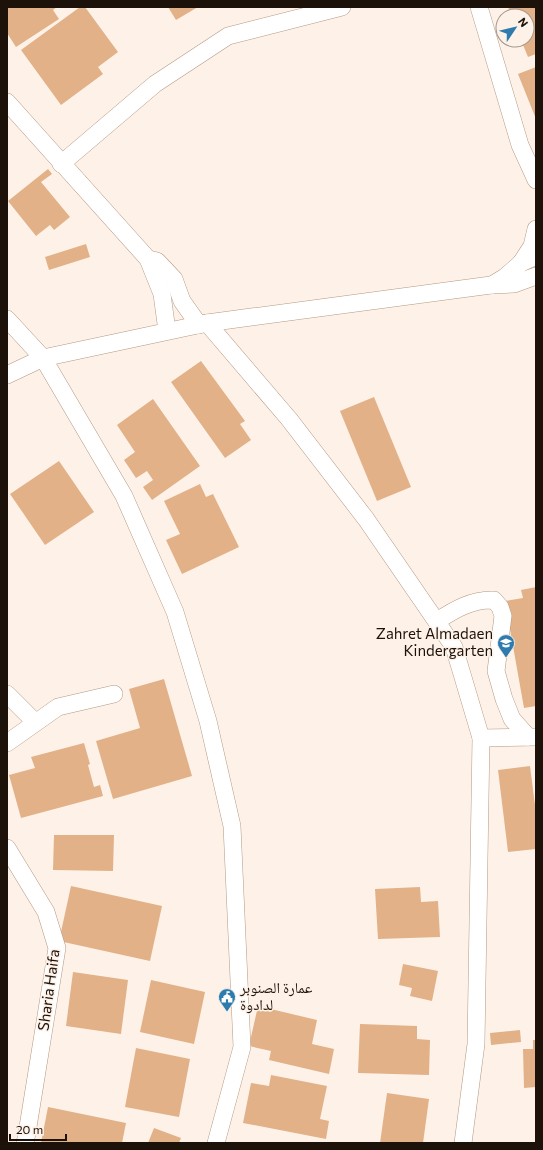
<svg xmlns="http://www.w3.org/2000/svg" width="543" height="1150" font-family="Commissioner,'Noto Naskh Arabic',sans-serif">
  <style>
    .building { fill: #e2b188 }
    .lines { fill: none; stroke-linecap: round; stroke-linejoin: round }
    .street-casing { stroke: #b49983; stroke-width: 18 }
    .street { stroke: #fff; stroke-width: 17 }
    .labels { text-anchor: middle; stroke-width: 3; stroke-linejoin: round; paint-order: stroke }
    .poi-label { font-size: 15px; fill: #1c120a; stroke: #fef2e8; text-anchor: end }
    .street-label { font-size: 15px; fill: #1c120a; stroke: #fef2e8 }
  </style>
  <rect width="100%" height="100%" fill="#fef2e8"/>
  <g class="building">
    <path d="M7,7H57L53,10L59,19L16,47L7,33Z"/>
    <path d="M80,7H85L118,52L98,67L103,74L61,105L21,50Z"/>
    <path d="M168,7H198L176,20Z"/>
    <path d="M508,7H536V54L528,57L521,40H527V16H512Z"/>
    <path d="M536,67V119L518,74Z"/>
    <path d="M48,169L52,174L41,182L70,217L54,230L50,225L36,236L8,201Z"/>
    <path d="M86,244L90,257L49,270L45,257Z"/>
    <path d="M201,361L245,421L240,424L251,440L225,458L171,382Z"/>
    <path d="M374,397L411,487L377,501L340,411Z"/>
    <path d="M153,399L200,466L152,500L143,487L153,480L147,471L136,478L124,460L135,452L117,425Z"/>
    <path d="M59,461L94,512L45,545L10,494Z"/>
    <path d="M200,484L206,497L213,494L239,547L182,574L166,540L180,534L164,501Z"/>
    <path d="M536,587V706L524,708L505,601L523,598L521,590Z"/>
    <path d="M164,679L192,776L113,799L96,741L140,728L129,689Z"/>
    <path d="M84,743L90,764L88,765L94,787L100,785L103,796L21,818L9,775L35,768L31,757Z"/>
    <path d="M530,766L536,813V849L508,852L498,770Z"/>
    <path d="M54,835H114L113,871L53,870Z"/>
    <path d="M71,886L162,906L150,961L59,941Z"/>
    <path d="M420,887L421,902L438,901L440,937L378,939L375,889Z"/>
    <path d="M403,964L438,971L432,1001L410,996L412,988L399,985Z"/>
    <path d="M73,972L128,980L121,1034L66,1026Z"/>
    <path d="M151,980L205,992L194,1044L140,1032Z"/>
    <path d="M258,1006L317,1020L312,1044L334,1049L329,1074L269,1060L271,1051L249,1046Z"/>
    <path d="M360,1024L417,1026V1039L430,1040L429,1075L358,1073Z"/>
    <path d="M520,1030L521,1042L491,1045L490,1033Z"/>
    <path d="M533,1040H536V1087L524,1088L523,1049H533Z"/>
    <path d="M136,1048L190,1059L179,1117L125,1107Z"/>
    <path d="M271,1075L327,1086L320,1119L329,1121L326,1139L243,1123L251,1083L269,1086Z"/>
    <path d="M387,1093L429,1099L423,1143H380Z"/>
    <path d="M48,1107L126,1123L122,1143H41Z"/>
    <path d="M154,1128L181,1138L179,1143H148Z"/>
  </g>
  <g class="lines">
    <g class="street-casing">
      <g id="street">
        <path d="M479,7L520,145L536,180"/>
        <path d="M7,102L148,259L162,294L167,331"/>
        <path d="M61,164L155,84L228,36L342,7"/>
        <path d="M148,259L157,261L174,279L182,301L199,325"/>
        <path d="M521,263L532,246L536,229"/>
        <path d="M492,285L505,277L521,263L536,256"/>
        <path d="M7,319L43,358L124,496L175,612L208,721L232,826L242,1047L216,1143"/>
        <path d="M207,323L289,419L366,519L454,647L481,738L476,1044L463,1143"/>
        <path d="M7,375L43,358L207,323L491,285L514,284L536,276"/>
        <path d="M437,621C454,610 472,599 494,600L500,607L503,616L496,671L504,699L512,719L528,737"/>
        <path d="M7,694L35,722"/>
        <path d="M481,738L535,737"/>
        <path d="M7,743L58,707L114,694"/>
        <path d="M7,848L46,912L57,948L27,1133L25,1143"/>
      </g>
    </g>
    <use href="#street" class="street"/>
  </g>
  <defs>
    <g id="school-pin" transform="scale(0.9)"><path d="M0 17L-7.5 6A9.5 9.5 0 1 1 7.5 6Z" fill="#2e7cae" stroke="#fef2e8"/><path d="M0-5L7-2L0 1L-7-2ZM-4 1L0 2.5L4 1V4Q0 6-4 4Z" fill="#fff"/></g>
    <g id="civic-pin" transform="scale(0.9)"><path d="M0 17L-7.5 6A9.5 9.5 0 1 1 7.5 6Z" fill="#2e7cae" stroke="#fef2e8"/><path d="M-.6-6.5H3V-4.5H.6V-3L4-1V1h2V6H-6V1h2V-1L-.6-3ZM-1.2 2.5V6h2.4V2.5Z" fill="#fff"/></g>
  </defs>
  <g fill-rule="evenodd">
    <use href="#school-pin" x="506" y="643"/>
    <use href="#civic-pin" x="227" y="997"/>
  </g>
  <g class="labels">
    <g class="poi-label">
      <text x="493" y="639">Zahret Almadaen<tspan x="493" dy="17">Kindergarten</tspan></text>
      <text x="240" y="993" text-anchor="start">عمارة الصنوبر<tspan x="240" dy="17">لدادوة</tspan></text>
    </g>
    <g class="street-label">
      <text transform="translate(49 990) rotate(-82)" y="5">Sharia Haifa</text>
    </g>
  </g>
  <rect width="543" height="1150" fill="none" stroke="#1c120a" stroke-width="16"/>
  <g transform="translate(515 28) rotate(55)"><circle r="19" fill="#fef2e8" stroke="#a4988f"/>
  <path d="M0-3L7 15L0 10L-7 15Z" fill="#2e7cae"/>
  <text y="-6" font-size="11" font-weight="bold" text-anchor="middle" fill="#1c120a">N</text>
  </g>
  <path d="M10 1134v6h56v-6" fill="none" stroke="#1c120a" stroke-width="2"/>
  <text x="16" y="1134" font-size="12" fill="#1c120a" stroke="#fef2e8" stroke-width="3" paint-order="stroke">20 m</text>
</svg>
